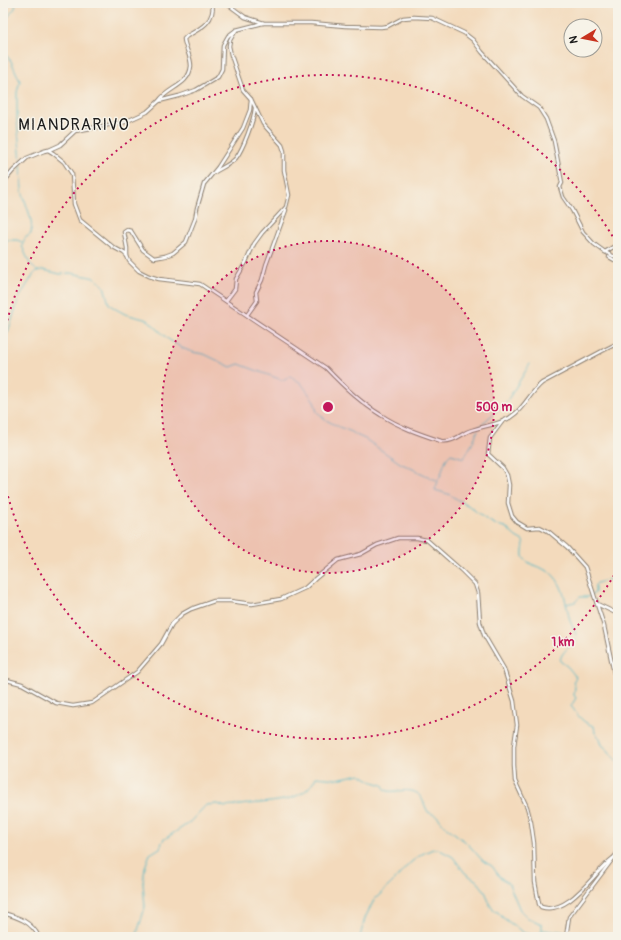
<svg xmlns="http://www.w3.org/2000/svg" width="621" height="940" font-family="Pangolin,sans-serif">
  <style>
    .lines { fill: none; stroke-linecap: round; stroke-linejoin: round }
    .stream { stroke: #49b5c5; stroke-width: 1 }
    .minor-casing { stroke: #887b6c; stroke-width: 4.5 }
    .minor { stroke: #fff; stroke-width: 2.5 }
    .ring { fill: none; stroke: #c2185b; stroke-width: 2; stroke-dasharray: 2 4 }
    .labels { text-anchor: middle; stroke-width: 3; stroke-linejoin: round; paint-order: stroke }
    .quarter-label { font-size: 16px; letter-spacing: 1px; fill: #1c1c1c; stroke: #f7f3e8 }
    .centre { fill: #c2185b; stroke: #f7f3e8; stroke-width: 2 }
    .ring-label { font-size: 12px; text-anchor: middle; font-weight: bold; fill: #c2185b; stroke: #f7f3e8; stroke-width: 3; stroke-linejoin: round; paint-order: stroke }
  </style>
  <rect width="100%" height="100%" fill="#f7f3e8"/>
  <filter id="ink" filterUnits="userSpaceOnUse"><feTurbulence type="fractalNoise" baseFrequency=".025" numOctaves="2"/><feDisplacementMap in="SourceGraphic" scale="8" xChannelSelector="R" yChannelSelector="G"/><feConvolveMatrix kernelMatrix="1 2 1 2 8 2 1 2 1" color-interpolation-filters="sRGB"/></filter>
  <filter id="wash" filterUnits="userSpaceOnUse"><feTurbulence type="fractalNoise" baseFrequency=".012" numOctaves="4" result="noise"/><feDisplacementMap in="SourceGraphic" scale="16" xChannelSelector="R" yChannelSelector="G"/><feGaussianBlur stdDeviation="0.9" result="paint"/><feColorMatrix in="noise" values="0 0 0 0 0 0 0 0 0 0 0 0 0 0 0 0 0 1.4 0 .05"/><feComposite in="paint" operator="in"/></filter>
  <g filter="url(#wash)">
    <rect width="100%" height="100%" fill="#f3dabc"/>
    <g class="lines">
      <g class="stream">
        <path d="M3,23L15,8L16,3"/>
        <path d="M3,52L11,61L20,81L17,92V120L21,162"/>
        <path d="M21,165C22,173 21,182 22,190C25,205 34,219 31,234L25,238L22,246L30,264L36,270"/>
        <path d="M3,240H17L22,242"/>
        <path d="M3,339L8,332L19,298L33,275L37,271L43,270L60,274L71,273L95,278L104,286L109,304L114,308L125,314L148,320L168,339L182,348L192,352L204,354L231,367L239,364L282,380H285L290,376L301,383L314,401L317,412L326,420L339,427L352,432L356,435L365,439L400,463L436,480L438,481L435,490L448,494L469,506L484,518L496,525L505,527L516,537L523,541C525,546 522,551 523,556C525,565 547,568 553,575C565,587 566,605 570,621C572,626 576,632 577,638C572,646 561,651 560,661L568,667L576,677L573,682L575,687L574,695L576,698L571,706C578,715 582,723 594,726L595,733L600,738L602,745L608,750L612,756L618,762"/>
        <path d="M479,427L507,401L530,364"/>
        <path d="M438,480C444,473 442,460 451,454L464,458L472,444L478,430"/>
        <path d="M566,604L575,602L580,597H588L595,593V585L597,583L618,577"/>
        <path d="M136,937L145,907L143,883L145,867L150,854L160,848L163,840L189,823L206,805L218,804L225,807C230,804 235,806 240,805C266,801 304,805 316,777L337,779L360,774L373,782L383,785C383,785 385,790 386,790C390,794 407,787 417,793C423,798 424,805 428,812L437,816L445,826L467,843L483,861L492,866L499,876L509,884L520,910L528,918L542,924V930L570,932L584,937"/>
        <path d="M360,937L365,918L374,900L392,883L410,863L422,854L433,849H438L453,857L465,873L477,881L485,891L490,905L494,911L498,912L502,917L524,933L539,936L541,931"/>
      </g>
    </g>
  </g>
  <g filter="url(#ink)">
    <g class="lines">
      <g class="minor-casing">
        <g id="minor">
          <path d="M226,3L245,17L264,23H311L345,26L381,27L388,26L403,18L414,17L432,18L464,33L473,40L482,52L522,96L539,108L546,119L554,141L562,183L560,187L563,197L572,210L583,232L594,244L605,252L618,244"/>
          <path d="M159,101C168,87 189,86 191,66C191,56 185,48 184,39L187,36C200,29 216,21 212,3"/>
          <path d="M49,150L60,145L75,131L125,122L147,112L159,101L179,96L196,90L218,77L222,69L223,45L228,36L236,30L263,23"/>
          <path d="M215,172C221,168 231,164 236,158C243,149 254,120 255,108"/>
          <path d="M3,183L13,171L27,158L44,151L48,150L53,153L64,162L72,174L74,204L80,220L113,247L124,253L127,256L129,261L139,271L149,276L159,279L200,284L326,368C342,385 361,403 381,415C399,427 420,434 441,441C452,443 460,435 469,431C485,425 503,425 516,413C526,404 532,391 542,383L606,349L618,343"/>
          <path d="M605,252L613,256H618"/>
          <path d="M127,256V248L124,232L127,230L131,231L143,250L154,258L165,256L173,253L186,242L195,219L197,208L204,184L218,167L243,128L250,110L251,99"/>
          <path d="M609,257L618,262"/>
          <path d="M226,301L235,289L236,279L246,262L254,244L262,233L286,207L289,195L284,170V151L282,145L263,124L251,99L243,90L231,55L229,46L230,40L236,30"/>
          <path d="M247,315L257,301L256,292L262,280L266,265L286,210"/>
          <path d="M502,422L490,438L488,454L503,468L507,475L509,485L508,503L512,516L517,522L527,528L540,527L548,531L567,547L585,567L604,626L618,692"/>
          <path d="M597,604L618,614"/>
          <path d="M3,679L22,684L56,703L73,706L92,703L137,672L161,644L172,624L182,614L191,609L214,601H230L252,604L281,599L305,588L316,578L338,560L361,554L377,545L398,538H417L427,540L461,570L475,584L478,593L480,622L484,635L504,669L514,701L517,725L514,746V766L515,781L527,807L531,822L534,843L535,882L539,904L541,907C569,916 594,872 613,858"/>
          <path d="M3,913C18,917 32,922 39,937"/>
          <path d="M566,937L569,917L618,852"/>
        </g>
      </g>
      <use href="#minor" class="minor"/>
    </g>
  </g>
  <circle cx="328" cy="407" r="166" fill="#c2185b" fill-opacity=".12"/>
  <g class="ring">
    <circle cx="328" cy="407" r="166"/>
    <path d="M617 570A332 332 0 0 1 3 476M3 338A332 332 0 0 1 617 244"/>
  </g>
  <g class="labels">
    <g class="quarter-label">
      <text x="74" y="130">MIANDRARIVO</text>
    </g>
  </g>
  <circle cx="328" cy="407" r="6" class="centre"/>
  <g class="ring-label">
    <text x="494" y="411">500 m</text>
    <text x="563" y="646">1 km</text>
  </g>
  <rect width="621" height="940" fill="none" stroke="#f7f3e8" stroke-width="16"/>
  <g transform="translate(583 38) rotate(260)"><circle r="19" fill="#f7f3e8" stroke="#9f9d96"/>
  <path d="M0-3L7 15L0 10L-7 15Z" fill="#c8321e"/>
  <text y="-6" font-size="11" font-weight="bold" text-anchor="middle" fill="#1c1c1c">N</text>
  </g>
</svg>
